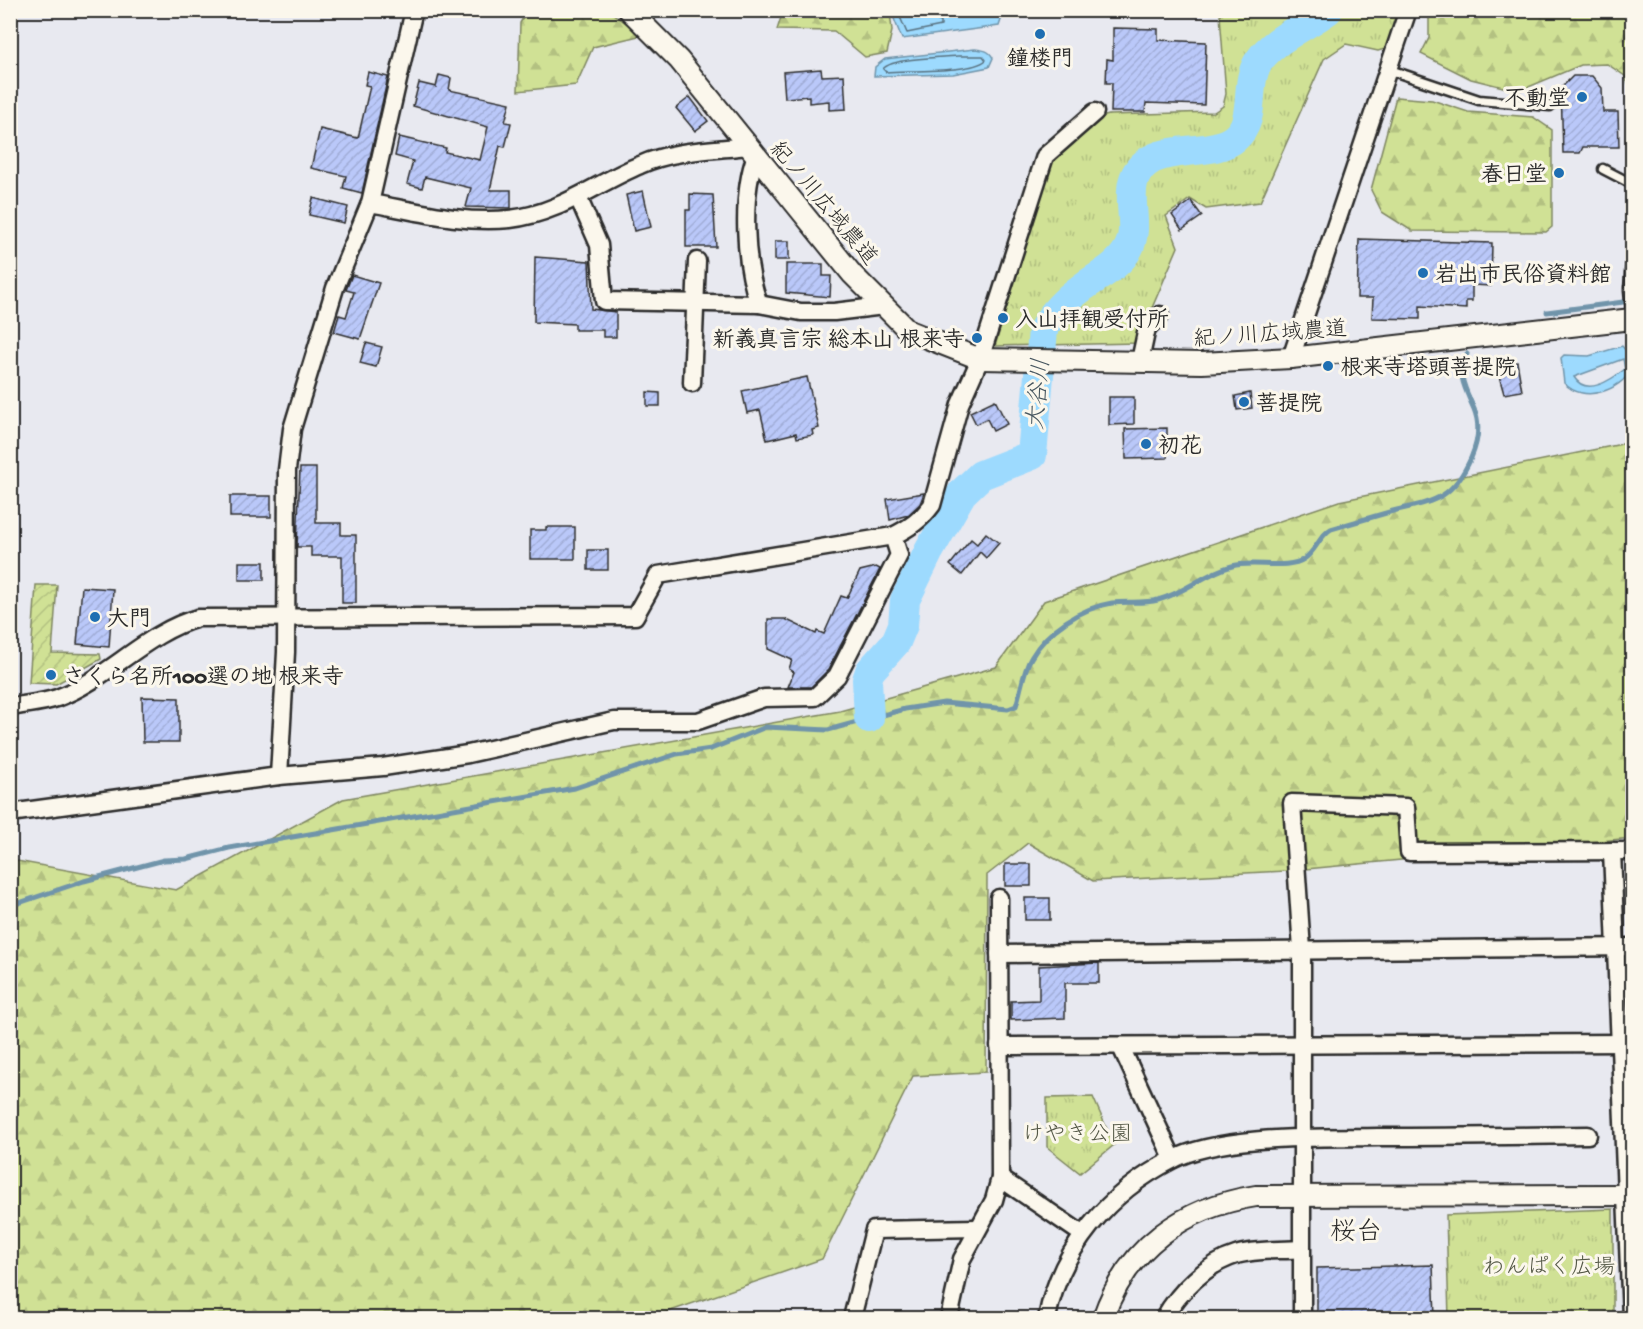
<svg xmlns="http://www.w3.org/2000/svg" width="1643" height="1329" font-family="'Gochi Hand','Klee One',sans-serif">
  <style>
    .forest { fill: url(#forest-firs); stroke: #7e8660; stroke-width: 1.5 }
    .park { fill: url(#park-tufts); stroke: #7e8660; stroke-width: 1.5 }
    .garden { fill: url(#garden-furrows); stroke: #7e8660; stroke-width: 1.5 }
    .water { fill: #9ddafe; stroke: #6f94aa; stroke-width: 1.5; fill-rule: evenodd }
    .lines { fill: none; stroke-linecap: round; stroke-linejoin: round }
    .shore { stroke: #59717f; stroke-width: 1.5 }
    .stream { stroke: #6f94aa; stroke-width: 5 }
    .river { stroke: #9ddafe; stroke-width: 30 }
    .building { fill: url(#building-hatch); stroke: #2b2b2b; stroke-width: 1.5 }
    .service-casing { stroke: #2b2b2b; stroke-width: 13 }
    .minor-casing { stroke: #2b2b2b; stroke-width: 21 }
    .tertiary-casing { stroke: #2b2b2b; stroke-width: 24 }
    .service { stroke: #fbf7ec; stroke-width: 8 }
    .minor { stroke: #fbf7ec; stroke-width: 16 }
    .tertiary { stroke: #fbf7ec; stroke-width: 20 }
    .poi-dot { fill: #1f6fb2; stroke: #fbf7ec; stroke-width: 2 }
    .labels { text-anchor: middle; stroke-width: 6; stroke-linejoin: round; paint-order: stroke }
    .poi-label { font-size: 22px; font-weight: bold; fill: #2b2b2b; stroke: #fbf7ec; text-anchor: start }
    .street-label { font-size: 22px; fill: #2b2b2b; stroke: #fbf7ec }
    .park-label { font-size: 22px; fill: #545846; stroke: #fbf7ec }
    .water-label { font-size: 24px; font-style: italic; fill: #485760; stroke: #fbf7ec }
    .quarter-label { font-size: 26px; fill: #2b2b2b; stroke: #fbf7ec }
  </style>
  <defs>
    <pattern id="forest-firs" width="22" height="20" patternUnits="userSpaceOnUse" patternTransform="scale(1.5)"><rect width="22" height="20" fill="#d0e195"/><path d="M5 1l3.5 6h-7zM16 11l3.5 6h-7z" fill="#b3c181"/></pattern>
    <pattern id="park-tufts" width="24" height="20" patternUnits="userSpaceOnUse" patternTransform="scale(1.5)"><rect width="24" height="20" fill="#d0e195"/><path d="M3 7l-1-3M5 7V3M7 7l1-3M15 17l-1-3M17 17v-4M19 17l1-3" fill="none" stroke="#b3c181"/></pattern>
    <pattern id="garden-furrows" width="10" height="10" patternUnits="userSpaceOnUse" patternTransform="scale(1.5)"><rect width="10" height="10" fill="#d0e195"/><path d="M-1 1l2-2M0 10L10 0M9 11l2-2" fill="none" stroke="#b3c181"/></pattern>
    <pattern id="building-hatch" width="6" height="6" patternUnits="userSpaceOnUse" patternTransform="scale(1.5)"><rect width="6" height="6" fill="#bac8f9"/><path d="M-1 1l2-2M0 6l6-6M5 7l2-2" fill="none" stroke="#a0acd6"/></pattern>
  </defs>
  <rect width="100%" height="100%" fill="#e8e9f0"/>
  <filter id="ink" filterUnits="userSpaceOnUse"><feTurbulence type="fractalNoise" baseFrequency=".0167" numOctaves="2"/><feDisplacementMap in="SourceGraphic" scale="12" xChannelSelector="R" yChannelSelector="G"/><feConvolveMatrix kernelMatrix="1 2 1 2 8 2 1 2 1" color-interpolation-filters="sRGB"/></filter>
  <g filter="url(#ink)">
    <g class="forest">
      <path d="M527,11H609L643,35L593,47L576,85L518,91L520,23Z"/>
      <path d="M890,11L892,31L887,53L865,57L834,31L777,30L783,11Z"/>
      <path d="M1429,11H1632V93L1625,76L1607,64L1581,65L1519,91L1471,79L1421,54L1429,38Z"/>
      <path d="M1396,97L1432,100L1468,112L1533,117L1552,130V227L1546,232L1412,231L1382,212L1371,190Z"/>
      <path d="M1632,442V838L1285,871L1093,881L1028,843L987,875L986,1072L913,1076L822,1259L650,1318H11V864L17,861L176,890L343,799L840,711L996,667L1044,601L1339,501Z"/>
    </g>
    <g class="park">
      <path d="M1226,11H1399L1385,49L1378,51L1346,44L1324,59L1260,202L1206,209L1190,199L1166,216L1178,247L1137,343L995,346L1050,163L1101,117L1109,115L1214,112L1223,106L1226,94L1220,15Z"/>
      <path d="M1093,1097L1114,1145L1080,1173L1047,1147V1098Z"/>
      <path d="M1613,1209V1318H1449L1446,1215Z"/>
    </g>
    <path class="garden" d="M36,585H57L52,653L100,654L101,659L56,684L29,683Z"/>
    <g class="water">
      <path d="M891,11H929L948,17L967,11H1004L999,26L902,39Z"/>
      <path d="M975,49C983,50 989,50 993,58L989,67L953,74L874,76L875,67L885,59Z"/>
      <path d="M1622,346L1632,358V369C1620,391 1583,404 1564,383L1561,358L1564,355L1589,356ZM1623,359L1625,369C1611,380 1586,397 1574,377Z"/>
    </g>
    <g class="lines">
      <g class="shore">
        <path d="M897,10L907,33L941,26V22L929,17L928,10"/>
        <path d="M958,56H983L986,60C973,73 907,70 886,72L883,69C891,58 942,57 958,56Z"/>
      </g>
      <g class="stream">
        <path d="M1547,312L1631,301"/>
        <path d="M10,906L84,881L164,860L186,859L229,848L575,788L677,754L711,749L766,727L828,730L905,709L944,703L1008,709L1016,706C1021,691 1023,671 1031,658C1047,630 1081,608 1112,603C1127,601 1143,604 1158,600C1185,593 1205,573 1232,566C1251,560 1288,570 1304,559C1316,551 1319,536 1331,529C1352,523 1372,517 1393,511C1434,501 1452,500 1471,458C1478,442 1481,426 1474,409C1466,390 1455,373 1467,354"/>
      </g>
      <path class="river" d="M869,718L867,680L870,671L896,642L903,625L905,600L929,551L962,493L981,475L1032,455L1043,330C1052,313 1067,298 1083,287C1098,276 1118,267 1128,249C1144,220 1114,180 1152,159C1175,147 1217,154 1235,138C1258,119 1243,84 1259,61C1274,39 1306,26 1328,10"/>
    </g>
    <g class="building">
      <path d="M1113,28L1158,29V40L1206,42L1204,105L1146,103L1145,112H1111L1112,83H1106L1107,59L1113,60Z"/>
      <path d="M821,69L822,76L844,75L846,109L829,110V101L809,103V96L785,98L783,72Z"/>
      <path d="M368,72L388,77L362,193L343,188L346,176L311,168L320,129L358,138L370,86L365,85Z"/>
      <path d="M439,75L451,78L449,90L510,103L505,122L511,123L505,147L500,146L490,190H511V208L466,207L471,188L425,177L422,188L407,184L413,161L395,156L399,137L446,148L445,152L480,160L488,127L413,106L419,83L436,87Z"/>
      <path d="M1573,76H1592L1602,88L1603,112H1618L1619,147H1583L1580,153H1563L1561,88Z"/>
      <path d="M690,97L708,121L695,131L676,108Z"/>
      <path d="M643,191L651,227L634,231L626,195Z"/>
      <path d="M690,194L713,195L716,247H686V210H690Z"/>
      <path d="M313,198L348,207L344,223L309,215Z"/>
      <path d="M1191,201L1202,216L1182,230L1172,215Z"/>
      <path d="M1359,239L1492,243L1491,286L1472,285V301H1466V309L1420,306V319L1372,318L1373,298H1357Z"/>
      <rect x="775" y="241" width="14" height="19"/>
      <path d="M535,257L589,261L591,309L616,312V337H603V330H575V324L534,322Z"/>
      <path d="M786,264H823V276H831L830,297L786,293Z"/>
      <path d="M352,275L379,283L360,339L334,332L339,315L346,317L354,292L346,290Z"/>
      <path d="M366,343L382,347L376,367L360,363Z"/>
      <path d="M1517,362L1522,391L1504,394L1496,365Z"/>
      <path d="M807,377L819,428L812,430L813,435L797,438L796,433L767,440L760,410L747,413L742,391Z"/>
      <path d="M647,392L660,393V406H647Z"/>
      <path d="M1250,393L1252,408L1237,410L1235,396Z"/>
      <path d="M1109,397H1134V424L1109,425Z"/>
      <path d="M995,400L1007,424L993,431L987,419L976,424L970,412Z"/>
      <path d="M1167,428V458L1126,459L1125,429Z"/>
      <path d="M300,468H316V523H341V535H356V603H342V556H311V547H297Z"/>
      <path d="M924,493L920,504L908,515L890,520L887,499Z"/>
      <rect x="230" y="496" width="41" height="21"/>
      <path d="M546,527H575V559H530V530H546Z"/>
      <path d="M986,533L999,543L986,558L980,552L962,575L950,565L971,539L977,544Z"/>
      <rect x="588" y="550" width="20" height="20"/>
      <rect x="239" y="562" width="25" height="18"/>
      <path d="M876,567L880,569L828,670L811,687H788L794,672L789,669L792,660L768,649V619H785L816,634L817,631L824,634L841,596L847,598L860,571Z"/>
      <path d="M82,587L113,589L109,647L77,644Z"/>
      <path d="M142,697L179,698V742H143Z"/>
      <rect x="1005" y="864" width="26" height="22"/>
      <rect x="1025" y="898" width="25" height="22"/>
      <path d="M1099,963V983H1065V1018L1011,1020V1001L1039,1000V966Z"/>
      <path d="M1433,1265L1435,1318H1317V1268Z"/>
    </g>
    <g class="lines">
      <g class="service-casing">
        <g id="service">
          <path d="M1387,69L1479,100L1550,106"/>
          <path d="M1603,169L1632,184"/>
          <path d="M1632,319L1629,291L1632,242"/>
        </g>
      </g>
      <g class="minor-casing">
        <g id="minor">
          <path d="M756,155C741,195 744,264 759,304"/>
          <path d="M578,197L599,245L604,301L759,304L801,312H834L884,306"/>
          <path d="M370,203C415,211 463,224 510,219C558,214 597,183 640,165C673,150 713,150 748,146"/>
          <path d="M1291,358L1408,10"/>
          <path d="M1140,361L1147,328L1160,315"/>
          <path d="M692,383L697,261"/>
          <path d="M11,707C26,704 42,703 57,698C107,680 146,632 198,618L635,616L658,575L893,536C909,528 921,520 932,505L960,404L980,359L1045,156L1095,112"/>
          <path d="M279,776L286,652L287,470L292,429L335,288L370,203L414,10"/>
          <path d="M10,813L279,776L383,767L468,754L614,721H698L764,698L815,697L837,676L899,555L893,536"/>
          <path d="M1612,851C1617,1007 1626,1162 1631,1318"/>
          <path d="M999,954L1632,947"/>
          <path d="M999,1046L1632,1043"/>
          <path d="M1121,1047L1173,1159"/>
          <path d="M1000,1178L1082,1234"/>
          <path d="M852,1318L874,1230L977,1228"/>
          <path d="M949,1318L962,1259L994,1200L1000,1178L999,898"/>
          <path d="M1047,1318C1060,1249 1109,1192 1172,1160C1222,1134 1321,1138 1378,1137C1448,1137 1518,1136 1588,1135"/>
          <path d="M1164,1318C1179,1292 1206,1264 1236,1255C1255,1249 1281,1251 1301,1249"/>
          <path d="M1302,1318V950L1292,803L1406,807L1409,852L1632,851"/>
        </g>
      </g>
      <g class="tertiary-casing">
        <g id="tertiary">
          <path d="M629,10L679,60L852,274L909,331L980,359L1202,363L1291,358L1632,319"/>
          <path d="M1103,1318C1127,1247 1184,1207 1256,1196L1632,1195"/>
        </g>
      </g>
      <use href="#service" class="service"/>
      <use href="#minor" class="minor"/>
      <use href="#tertiary" class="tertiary"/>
    </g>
  </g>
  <g class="poi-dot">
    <circle cx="1040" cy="34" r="6"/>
    <circle cx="1582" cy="97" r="6"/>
    <circle cx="1559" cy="173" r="6"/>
    <circle cx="1423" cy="273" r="6"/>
    <circle cx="1003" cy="318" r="6"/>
    <circle cx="977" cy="338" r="6"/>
    <circle cx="1328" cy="366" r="6"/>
    <circle cx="1244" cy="402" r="6"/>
    <circle cx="1146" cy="444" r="6"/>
    <circle cx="95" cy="617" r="6"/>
    <circle cx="51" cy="675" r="6"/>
  </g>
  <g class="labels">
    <g class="poi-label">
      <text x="1040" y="65" text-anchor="middle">鐘楼門</text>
      <text x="1570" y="105" text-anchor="end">不動堂</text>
      <text x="1547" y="181" text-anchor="end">春日堂</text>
      <text x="1435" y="281">岩出市民俗資料館</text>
      <text x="1015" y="326">入山拝観受付所</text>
      <text x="965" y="346" text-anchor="end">新義真言宗 総本山 根来寺</text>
      <text x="1340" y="374">根来寺塔頭菩提院</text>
      <text x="1256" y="410">菩提院</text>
      <text x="1158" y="452">初花</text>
      <text x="107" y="625">大門</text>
      <text x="63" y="683">さくら名所100選の地 根来寺</text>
    </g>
    <g class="street-label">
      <text transform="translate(825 202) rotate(50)" y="8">紀ノ川広域農道</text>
      <text transform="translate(1270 332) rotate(-4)" y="8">紀ノ川広域農道</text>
    </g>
    <g class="park-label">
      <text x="1077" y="1140">けやき公園</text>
      <text x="1549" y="1273">わんぱく広場</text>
    </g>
    <g class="water-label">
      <text transform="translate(1037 394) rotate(-85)" y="8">大谷川</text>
    </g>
    <g class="quarter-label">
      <text x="1356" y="1239">桜台</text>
    </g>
  </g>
  <rect width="1643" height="1329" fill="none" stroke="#fbf7ec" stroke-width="36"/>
  <rect x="18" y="18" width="1607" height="1293" fill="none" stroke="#2b2b2b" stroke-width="2" filter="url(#ink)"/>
</svg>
